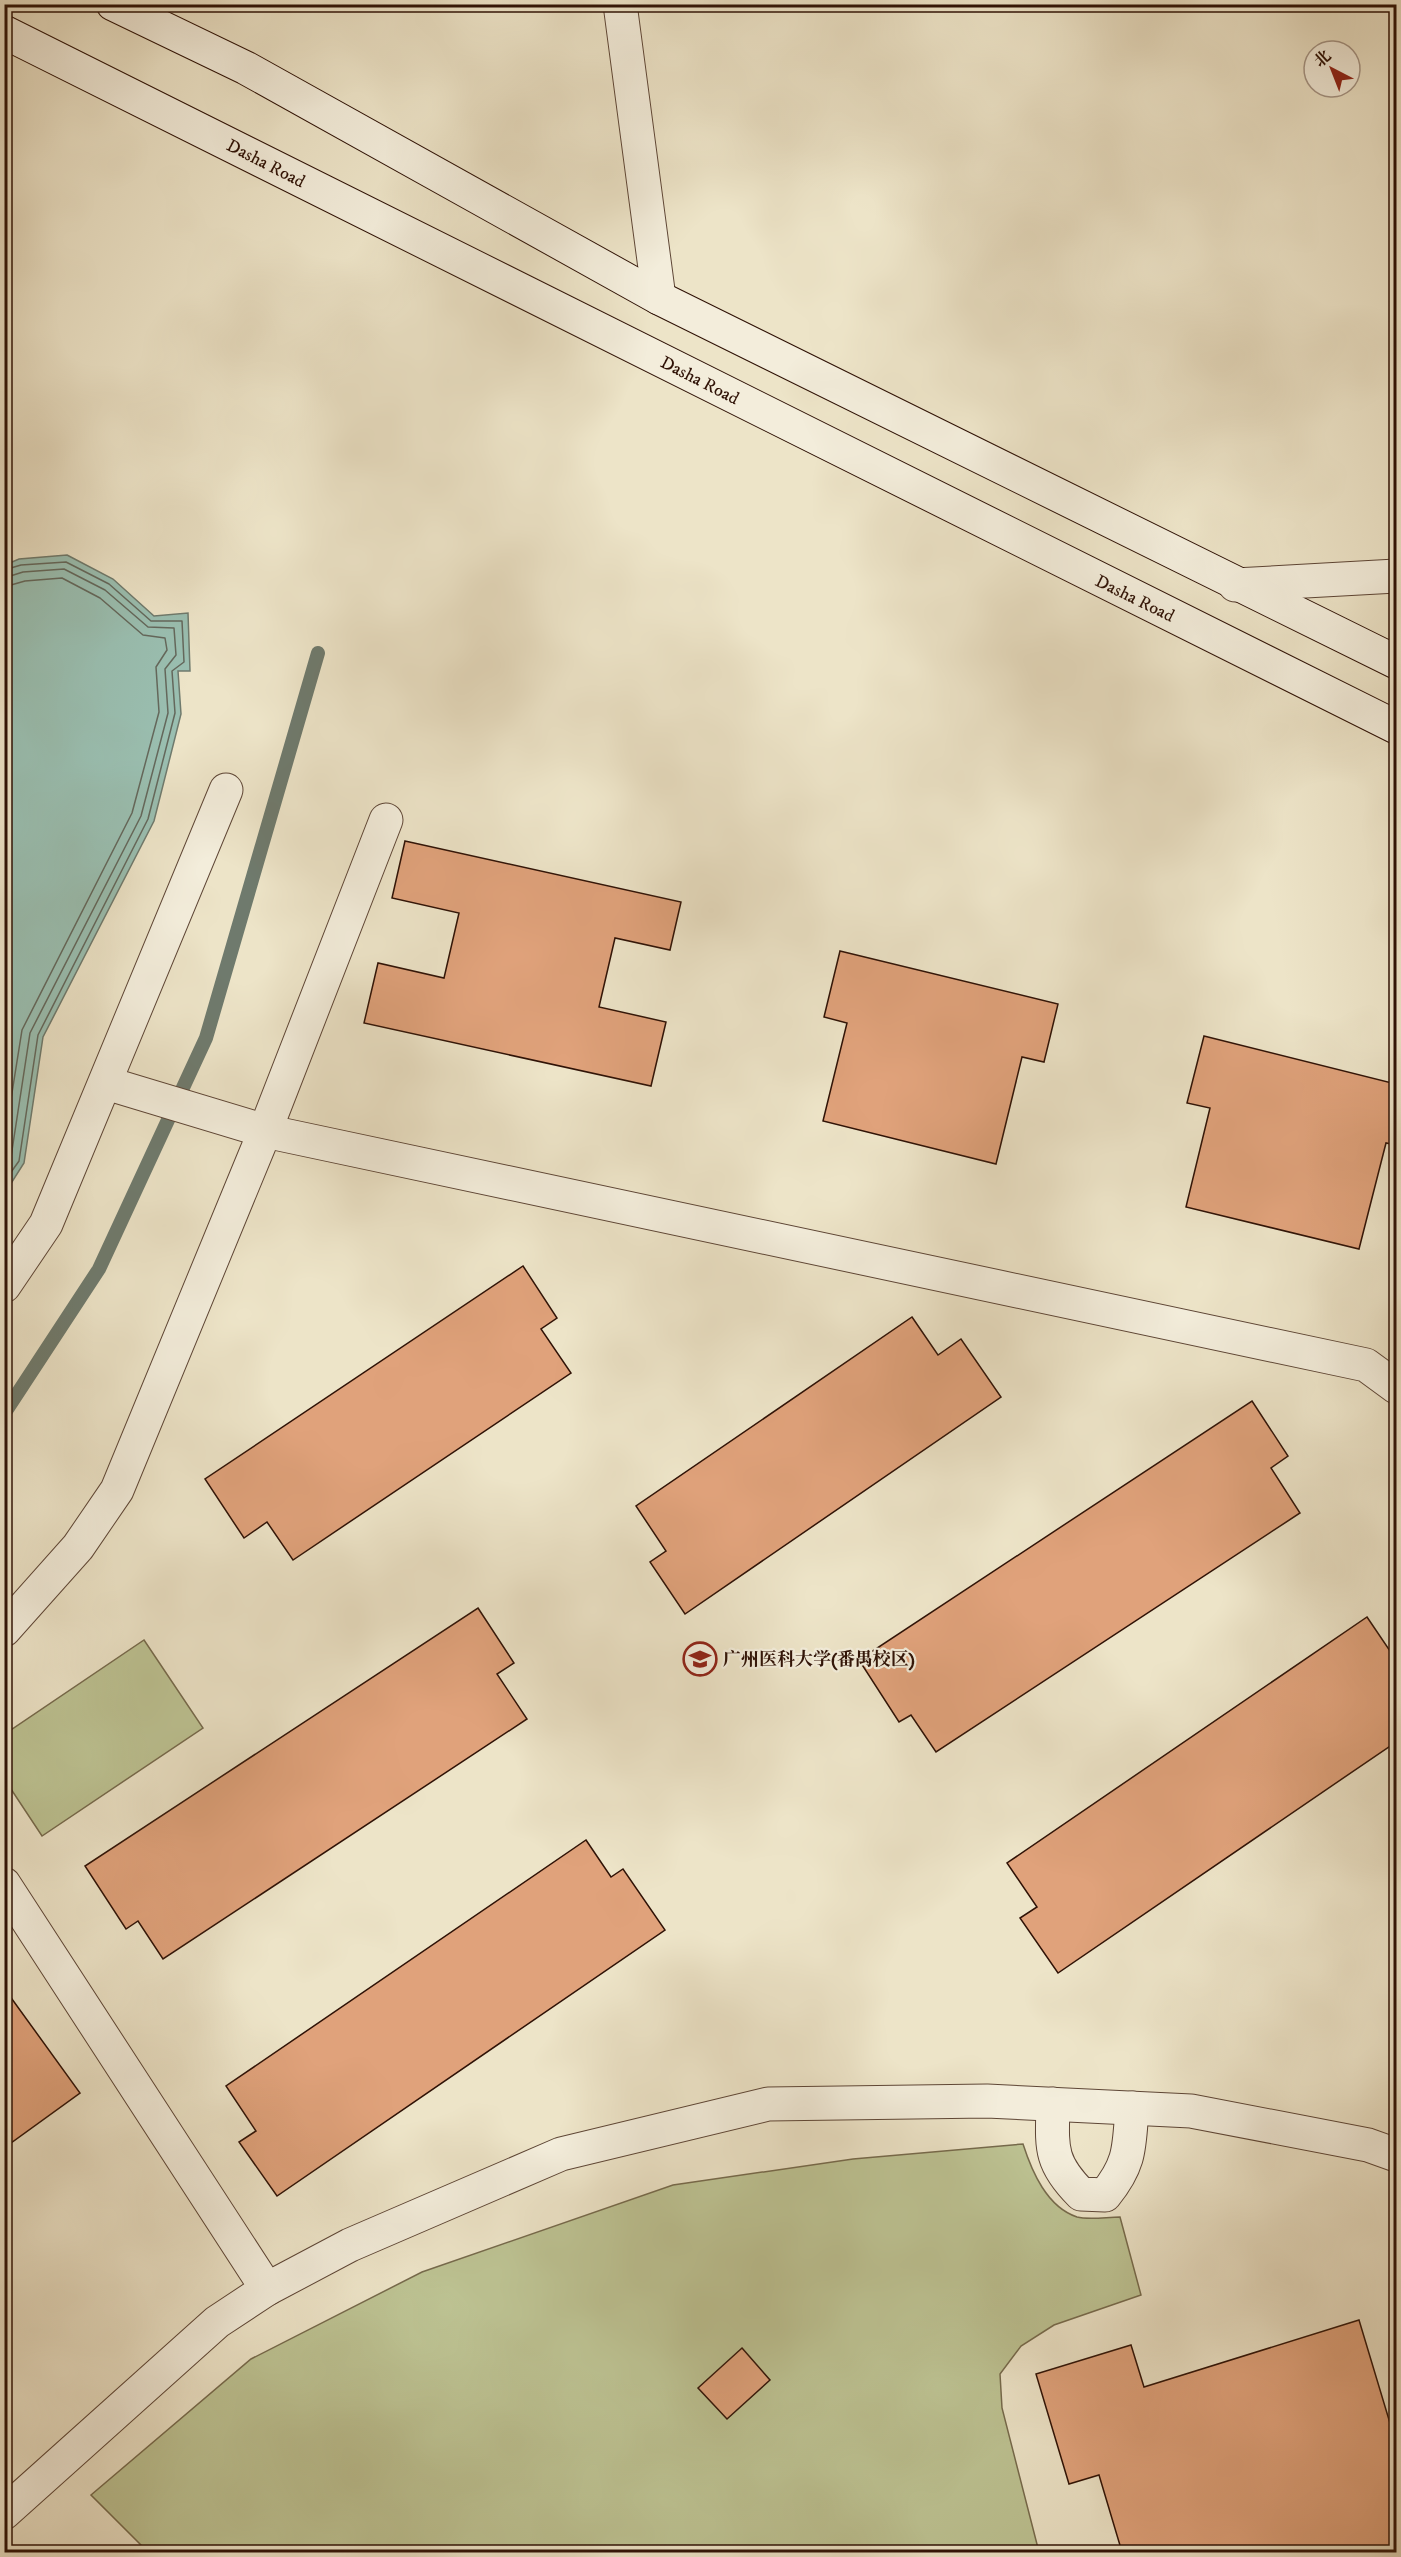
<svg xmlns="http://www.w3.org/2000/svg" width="1401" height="2557" font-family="'IM FELL DW Pica','Noto Serif SC',serif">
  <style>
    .green { fill: #bdc393; stroke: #766a4c; stroke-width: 1.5 }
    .water { fill: #9abfb1; stroke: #6f7a6d; stroke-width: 1.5 }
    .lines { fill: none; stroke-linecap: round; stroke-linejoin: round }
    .shore { stroke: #64685c; stroke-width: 1.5 }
    .stream { stroke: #6f7a6d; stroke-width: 14 }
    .building { fill: #e0a27b; stroke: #2f1206; stroke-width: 1.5 }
    .street-casing { stroke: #5e4636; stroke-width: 35 }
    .secondary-casing { stroke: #2f1206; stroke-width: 35 }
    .street { stroke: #f3eddb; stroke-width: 33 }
    .secondary { stroke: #f3eddb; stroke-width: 33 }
    .labels { text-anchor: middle; stroke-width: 4.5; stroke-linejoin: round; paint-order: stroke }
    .street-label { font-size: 18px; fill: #2f1206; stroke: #f3eddb }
    .poi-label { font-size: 18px; font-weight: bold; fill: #2f1206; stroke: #f3eddb; text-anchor: start }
  </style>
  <rect width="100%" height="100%" fill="#ede4c8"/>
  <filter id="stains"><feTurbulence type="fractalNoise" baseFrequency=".00333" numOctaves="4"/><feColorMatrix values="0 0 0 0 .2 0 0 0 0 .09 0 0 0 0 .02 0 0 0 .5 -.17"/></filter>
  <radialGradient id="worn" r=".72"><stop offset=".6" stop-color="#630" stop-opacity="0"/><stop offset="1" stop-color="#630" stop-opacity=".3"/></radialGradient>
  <g class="green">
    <path d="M144,1640L203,1728L42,1836L5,1780V1734Z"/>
    <path d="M1023,2144C1032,2172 1047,2207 1077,2217C1089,2220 1107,2217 1120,2217L1141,2295L1054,2325L1021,2346L1000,2374L1002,2408L1039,2552H148L91,2495L251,2359L422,2272L673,2185L853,2159Z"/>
  </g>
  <path class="water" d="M67,555L113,579L154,616L188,613L190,671H178L181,714L154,821L43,1037L24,1163L5,1193V565L19,559Z"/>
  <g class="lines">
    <g class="shore">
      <path d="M4,570L21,565L66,562L109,584L151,621H182L184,662L172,671L175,713L148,819L38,1035L19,1161L4,1182"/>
      <path d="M4,578L23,572L64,569L105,590L148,627L174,628L176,655L165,669L168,713L141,816L30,1033L11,1157L4,1169"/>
      <path d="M4,587L25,581L62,578L100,598L143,635L165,638L167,650L156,667L159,712L132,813L22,1030L4,1143"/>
    </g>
    <path class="stream" d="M4,1414L99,1269L206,1038L318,653"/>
  </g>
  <g class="building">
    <path d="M405,841L681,902L670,950L615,938L599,1007L666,1022L651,1086L364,1023L378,963L444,978L459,913L392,898Z"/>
    <path d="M840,951L1058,1004L1044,1062L1022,1057L996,1164L823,1121L847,1023L824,1017Z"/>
    <path d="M1204,1036L1396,1084V1145L1386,1143L1359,1249L1186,1207L1210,1108L1187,1103Z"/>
    <path d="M523,1266L557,1318L541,1329L571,1373L293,1560L267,1522L244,1538L205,1479Z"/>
    <path d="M912,1317L938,1355L961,1339L1001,1397L685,1614L650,1562L666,1551L636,1506Z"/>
    <path d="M1252,1401L1288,1456L1271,1468L1300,1513L936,1752L911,1715L899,1722L859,1660Z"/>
    <path d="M478,1608L514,1663L497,1674L527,1719L163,1959L138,1921L126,1929L85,1866Z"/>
    <path d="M1367,1617L1392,1654L1396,1651V1742L1058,1973L1020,1918L1037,1907L1007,1863Z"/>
    <path d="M586,1840L611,1877L623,1869L665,1930L277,2196L239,2142L256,2131L226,2086Z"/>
    <path d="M4,1988L80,2093L4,2148Z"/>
    <path d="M1359,2320L1396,2443V2552H1122L1099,2475L1069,2484L1036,2374L1131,2345L1144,2387Z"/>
    <path d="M742,2348L770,2380L727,2419L698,2388Z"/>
  </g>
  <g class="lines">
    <g class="street-casing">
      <g id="street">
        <path d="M620,4L659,298"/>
        <path d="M1235,585L1396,576"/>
        <path d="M106,1083L265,1131L1366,1365L1396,1387"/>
        <path d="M4,1286L46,1224L226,790"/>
        <path d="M4,1630L78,1547L117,1490L265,1131L386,820"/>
        <path d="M4,1884L267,2289"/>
        <path d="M1053,2104C1052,2147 1049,2162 1081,2194L1105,2195C1131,2163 1129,2147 1132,2108"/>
        <path d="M4,2513L217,2322L267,2289L350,2245L561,2154L768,2104L987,2101L1191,2111L1368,2145L1396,2155"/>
      </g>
    </g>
    <g class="secondary-casing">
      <g id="secondary">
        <path d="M113,4L246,68L659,298L1396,662"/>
        <path d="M4,32L1396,727"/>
      </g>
    </g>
    <use href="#street" class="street"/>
    <use href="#secondary" class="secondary"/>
  </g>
  <defs>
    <g id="university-ring" transform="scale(1.725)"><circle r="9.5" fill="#f3eddb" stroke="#8f2418" stroke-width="1.5"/><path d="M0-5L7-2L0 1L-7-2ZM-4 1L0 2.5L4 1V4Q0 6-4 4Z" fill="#8f2418"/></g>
  </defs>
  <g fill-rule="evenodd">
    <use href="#university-ring" x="700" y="1659"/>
  </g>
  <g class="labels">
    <g class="street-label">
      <text transform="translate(266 163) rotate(27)" y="6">Dasha Road</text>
      <text transform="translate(700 380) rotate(27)" y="6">Dasha Road</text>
      <text transform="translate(1135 598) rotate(26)" y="6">Dasha Road</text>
    </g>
    <g class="poi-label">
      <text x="723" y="1665">广州医科大学(番禺校区)</text>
    </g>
  </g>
  <rect width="1401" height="2557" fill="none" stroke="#ede4c8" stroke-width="24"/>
  <rect x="6" y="6" width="1389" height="2545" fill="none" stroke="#2f1206" stroke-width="3"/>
  <rect x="12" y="12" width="1377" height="2533" fill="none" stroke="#2f1206" stroke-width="1.5"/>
  <g transform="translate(1332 69) rotate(318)"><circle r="28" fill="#f3eddb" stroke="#a59586" stroke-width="1.5"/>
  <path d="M0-4.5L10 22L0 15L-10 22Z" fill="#8f2418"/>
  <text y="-9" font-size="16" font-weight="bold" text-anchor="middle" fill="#2f1206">北</text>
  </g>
  <rect width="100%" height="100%" filter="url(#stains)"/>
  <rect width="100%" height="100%" fill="url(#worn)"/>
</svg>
